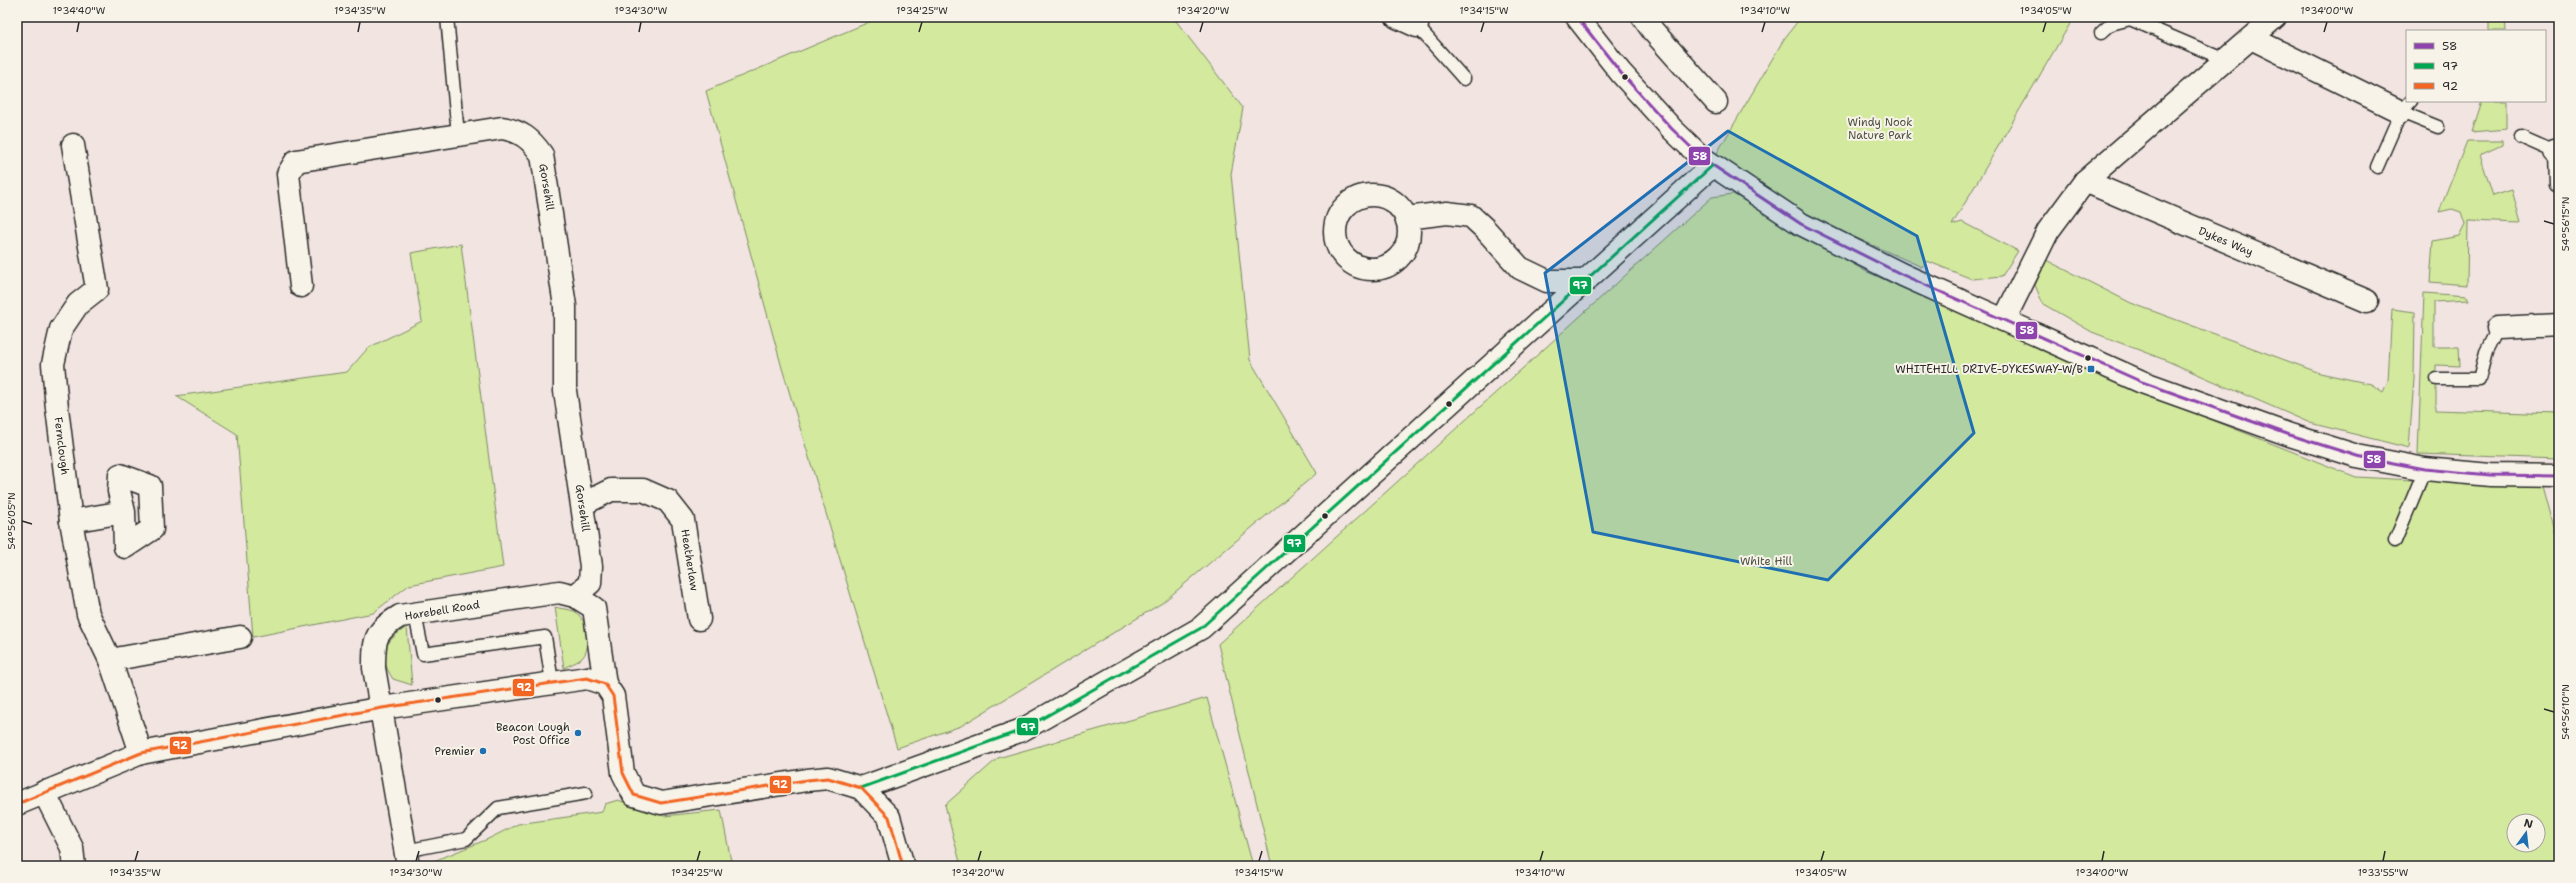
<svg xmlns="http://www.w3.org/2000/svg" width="2576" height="883" font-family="'Shantell Sans',sans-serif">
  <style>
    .green { fill: #d2e99e; stroke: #7e8a64; fill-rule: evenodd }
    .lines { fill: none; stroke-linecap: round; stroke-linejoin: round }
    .service-casing { stroke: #2b2b2b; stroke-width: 15 }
    .minor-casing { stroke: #2b2b2b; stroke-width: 25 }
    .tertiary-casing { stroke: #2b2b2b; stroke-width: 25 }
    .service { stroke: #f7f3e8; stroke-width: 12 }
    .minor { stroke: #f7f3e8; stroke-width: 22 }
    .tertiary { stroke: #f7f3e8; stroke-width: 22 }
    .bus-1-casing { stroke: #f7f3e8; stroke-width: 6 }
    .bus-2-casing { stroke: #f7f3e8; stroke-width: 6 }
    .bus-3-casing { stroke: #f7f3e8; stroke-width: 6 }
    .bus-1 { stroke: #8e44ad; stroke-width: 3 }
    .bus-2 { stroke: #00a651; stroke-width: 3 }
    .bus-3 { stroke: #f26522; stroke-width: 3 }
    .marked { fill: #1f6fb2; fill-opacity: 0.2; stroke: #1f6fb2; stroke-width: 3; stroke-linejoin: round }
    .ticks { fill: none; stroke: #2b2b2b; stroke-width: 1.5 }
    .bus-dot { fill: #2b2b2b; stroke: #f7f3e8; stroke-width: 1.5 }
    .poi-dot { fill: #1f6fb2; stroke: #f7f3e8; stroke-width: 1.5 }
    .labels { text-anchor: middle; stroke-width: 4; stroke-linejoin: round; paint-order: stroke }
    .park-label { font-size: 11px; fill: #4c5142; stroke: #f7f3e8 }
    .street-label { font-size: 11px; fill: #2b2b2b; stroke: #f7f3e8 }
    .poi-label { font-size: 11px; fill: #2b2b2b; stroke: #f7f3e8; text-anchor: end }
    .line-badge { stroke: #f7f3e8; stroke-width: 1.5 }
    .badge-label { font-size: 11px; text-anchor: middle; font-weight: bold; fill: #fff }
    .neatline { fill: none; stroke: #2b2b2b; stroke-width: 1.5 }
    .ticks-label { font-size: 10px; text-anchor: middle; fill: #2b2b2b }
  </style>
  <rect width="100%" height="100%" fill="#f1e4e1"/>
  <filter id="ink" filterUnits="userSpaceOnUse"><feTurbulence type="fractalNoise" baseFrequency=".025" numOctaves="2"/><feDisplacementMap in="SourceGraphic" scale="8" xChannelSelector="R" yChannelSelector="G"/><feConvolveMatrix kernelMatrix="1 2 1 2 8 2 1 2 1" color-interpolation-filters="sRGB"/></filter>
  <g filter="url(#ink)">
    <g class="green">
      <path d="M881,17H1173L1243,108L1231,174L1250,360L1317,473L1162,603L961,726L897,748L782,368L706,91Z"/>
      <path d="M1801,17H2074L1952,225L1962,222L2018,251L2002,276L1972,279L1927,261L1922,267L1809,217L1714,158L1784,39Z"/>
      <path d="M2489,17H2505L2506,31H2489Z"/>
      <path d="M2482,101H2507V129L2472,132Z"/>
      <path d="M2467,141H2502V145L2480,155L2493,196L2512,190L2521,223L2468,221L2467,285L2430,282L2433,241L2459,236L2465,224L2461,212L2452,209L2439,212Z"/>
      <path d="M1733,194L1865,271L2142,392L2356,477L2542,487L2559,550V866H1272L1218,644L1712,197ZM2514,821H2538V845H2514Z"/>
      <path d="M461,244L503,567L409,585L373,613L253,637L237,434L176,396L347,372L368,348L422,321L411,253Z"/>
      <path d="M2046,260L2131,303L2320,373L2371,384L2383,392L2388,381L2392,309L2415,312L2414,379L2409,448L2310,423L2165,360L2092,332L2043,304L2035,285Z"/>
      <path d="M2424,293L2467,296L2469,300L2434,302V347H2459L2460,366L2436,365V410L2559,414V459L2418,454Z"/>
      <path d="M555,607C561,609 569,609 574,611C588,619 593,649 581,659C576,663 569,665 564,668Z"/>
      <path d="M407,627L412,685L393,679C377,655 384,641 407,627Z"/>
      <path d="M1207,698L1253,866H961L945,805L998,758Z"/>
      <path d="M618,800L664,816L721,810L732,866H429V863L488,839L518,824L602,812L605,804Z"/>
    </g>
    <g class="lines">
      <g class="service-casing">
        <g id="service">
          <path d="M447,17L458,135"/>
          <path d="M1419,22L1417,26L1464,79"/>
          <path d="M2101,33L2111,24L2130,19L2226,60"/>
          <path d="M2401,112L2411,101"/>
          <path d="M2521,137L2555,152L2556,185"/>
          <path d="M2377,167L2401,112L2438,127"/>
          <path d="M2437,379H2479L2486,352L2498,328"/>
          <path d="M2395,541L2425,469"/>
          <path d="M415,614L423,654L545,637L552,682"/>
          <path d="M405,851L466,839L498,808L586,793"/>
        </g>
      </g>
      <g class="minor-casing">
        <g id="minor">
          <path d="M1397,17L1417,26"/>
          <path d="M1643,17L1653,31L1716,102"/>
          <path d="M2251,38L2401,112"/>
          <path d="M73,145L97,289L78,304L61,329L53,364L57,408L71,521L88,614L110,660L141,753"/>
          <path d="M2555,152L2559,151"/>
          <path d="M2085,181L2367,301"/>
          <circle cx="1372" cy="232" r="37"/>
          <path d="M1406,218L1447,213L1471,216L1485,229L1520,268L1547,281H1586"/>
          <path d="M301,286L288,174L296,161L502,128C521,131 531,139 542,155L565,306V391L591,566L590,583L575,596"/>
          <path d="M2004,320L2048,231L2085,181L2275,17"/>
          <path d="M2498,328L2559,325"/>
          <path d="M583,504L611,490H643L668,501L683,520L699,619"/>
          <path d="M71,521L124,512L125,547L152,529L150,486L120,475L119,491L124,512"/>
          <path d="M110,660L240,637"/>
          <path d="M861,788L1022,730L1201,628L1712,166"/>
          <path d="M44,792L72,848L74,866"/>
          <path d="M17,804L141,753L382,708L587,678L605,684L613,696L623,773L634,795L661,803L807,780L828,778L861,788L889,817L903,866"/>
          <path d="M408,866L374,668C374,639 374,632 400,616L559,592L575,596L594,608L605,684"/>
        </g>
      </g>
      <g class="tertiary-casing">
        <path id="tertiary" d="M1577,17L1621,73L1672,129L1702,158L1801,224L1903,275L2142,382L2290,435L2357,456L2425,469L2490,475L2559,476"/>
      </g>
      <use href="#service" class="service"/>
      <use href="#minor" class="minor"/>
      <use href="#tertiary" class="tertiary"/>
      <g class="bus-1-casing">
        <path id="bus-1" d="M1577,17L1621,73L1672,129L1702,158L1801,224L1903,275L2142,382L2290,435L2357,456L2425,469L2490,475L2559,476"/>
      </g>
      <g class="bus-2-casing">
        <path id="bus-2" d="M861,788L1022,730L1201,628L1712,166"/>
      </g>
      <g class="bus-3-casing">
        <path id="bus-3" d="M17,804L141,753L382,708L587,678L605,684L613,696L623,773L634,795L661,803L807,780L828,778L861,788L889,817L903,866"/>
      </g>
      <use href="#bus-1" class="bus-1"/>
      <use href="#bus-2" class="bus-2"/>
      <use href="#bus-3" class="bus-3"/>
    </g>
  </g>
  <path class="marked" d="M1728,131L1917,236L1974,433L1828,580L1593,532L1545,273Z"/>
  <path class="ticks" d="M77,32L79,22M358,32L360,22M639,32L641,22M919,32L922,22M1200,32L1203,22M1481,32L1484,22M1762,32L1765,22M2043,32L2046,22M2324,32L2327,22M2544,221L2554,224M22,521L32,524M2544,709L2554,712M135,861L138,851M416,861L419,851M697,861L700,851M978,861L981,851M1259,861L1262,851M1540,861L1543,851M1821,861L1824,851M2102,861L2104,851M2383,861L2385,851"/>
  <g class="bus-dot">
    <circle cx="1625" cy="77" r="3.5"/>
    <circle cx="2088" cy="358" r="3.5"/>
    <circle cx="1449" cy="404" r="3.5"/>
    <circle cx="1325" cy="516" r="3.5"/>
    <circle cx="438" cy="700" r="3.5"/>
  </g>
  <g class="poi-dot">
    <rect x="2087" y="365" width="8" height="8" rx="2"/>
    <circle cx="578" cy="733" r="4"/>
    <circle cx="483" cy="751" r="4"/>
  </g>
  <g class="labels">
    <g class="park-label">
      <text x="1880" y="126">Windy Nook<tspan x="1880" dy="13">Nature Park</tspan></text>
      <text x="1766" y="565">White Hill</text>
    </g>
    <g class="street-label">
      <text transform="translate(547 187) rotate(81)" y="4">Gorsehill</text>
      <text transform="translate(2226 241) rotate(23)" y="4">Dykes Way</text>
      <text transform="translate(62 446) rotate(83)" y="4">Fernclough</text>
      <text transform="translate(583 508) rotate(82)" y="4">Gorsehill</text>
      <text transform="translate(690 560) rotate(81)" y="4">Heatherlaw</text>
      <text transform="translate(442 610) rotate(-9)" y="4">Harebell Road</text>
    </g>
    <g class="poi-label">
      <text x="2083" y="373">WHITEHILL DRIVE-DYKESWAY-W/B</text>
      <text x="570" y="731">Beacon Lough<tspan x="570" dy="13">Post Office</tspan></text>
      <text x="475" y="755">Premier</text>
    </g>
  </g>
  <g class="line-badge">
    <rect x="1688" y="146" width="23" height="20" rx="4" fill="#8e44ad"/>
    <rect x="1569" y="276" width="23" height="19" rx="4" fill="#00a651"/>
    <rect x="2015" y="321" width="23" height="19" rx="4" fill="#8e44ad"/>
    <rect x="2363" y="450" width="23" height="19" rx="4" fill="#8e44ad"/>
    <rect x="1283" y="534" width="23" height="19" rx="4" fill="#00a651"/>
    <rect x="512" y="678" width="23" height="19" rx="4" fill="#f26522"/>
    <rect x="1016" y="717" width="23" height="19" rx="4" fill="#00a651"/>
    <rect x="169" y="736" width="23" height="19" rx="4" fill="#f26522"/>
    <rect x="769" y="775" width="23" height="19" rx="4" fill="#f26522"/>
  </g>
  <g class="badge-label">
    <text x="1700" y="160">58</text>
    <text x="1580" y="289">97</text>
    <text x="2027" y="334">58</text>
    <text x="2374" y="463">58</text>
    <text x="1294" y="547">97</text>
    <text x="524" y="691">92</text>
    <text x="1028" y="731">97</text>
    <text x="180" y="749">92</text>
    <text x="780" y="788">92</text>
  </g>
  <rect width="2576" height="883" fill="none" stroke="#f7f3e8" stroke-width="44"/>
  <rect x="2406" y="30" width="140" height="72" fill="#f7f3e8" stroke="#a5a39c"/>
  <rect x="2414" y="43" width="20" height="6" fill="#8e44ad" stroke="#a5a39c"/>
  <text x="2442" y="50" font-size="12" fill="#2b2b2b">58</text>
  <rect x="2414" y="63" width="20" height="6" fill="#00a651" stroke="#a5a39c"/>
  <text x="2442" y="70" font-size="12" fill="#2b2b2b">97</text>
  <rect x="2414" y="83" width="20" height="6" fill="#f26522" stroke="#a5a39c"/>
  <text x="2442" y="90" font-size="12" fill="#2b2b2b">92</text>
  <g transform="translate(2526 833) rotate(15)"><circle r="19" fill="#f7f3e8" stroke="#a5a39c"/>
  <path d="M0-3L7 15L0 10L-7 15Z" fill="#1f6fb2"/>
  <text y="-6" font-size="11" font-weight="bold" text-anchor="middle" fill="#2b2b2b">N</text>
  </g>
  <rect x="22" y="22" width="2532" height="839" class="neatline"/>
  <g class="ticks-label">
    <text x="79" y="14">1°34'40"W</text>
    <text x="360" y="14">1°34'35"W</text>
    <text x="641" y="14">1°34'30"W</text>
    <text x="922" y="14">1°34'25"W</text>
    <text x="1203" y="14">1°34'20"W</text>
    <text x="1484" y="14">1°34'15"W</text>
    <text x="1765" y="14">1°34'10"W</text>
    <text x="2046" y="14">1°34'05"W</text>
    <text x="2327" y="14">1°34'00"W</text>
    <text transform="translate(2565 224) rotate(-90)" y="4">54°56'15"N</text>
    <text transform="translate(11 521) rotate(-90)" y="4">54°56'05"N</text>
    <text transform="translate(2565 712) rotate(-90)" y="4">54°56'10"N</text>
    <text x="135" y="876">1°34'35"W</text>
    <text x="416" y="876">1°34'30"W</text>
    <text x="697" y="876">1°34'25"W</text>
    <text x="978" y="876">1°34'20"W</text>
    <text x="1259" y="876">1°34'15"W</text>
    <text x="1540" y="876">1°34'10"W</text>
    <text x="1821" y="876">1°34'05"W</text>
    <text x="2102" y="876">1°34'00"W</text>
    <text x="2383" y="876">1°33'55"W</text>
  </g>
</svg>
